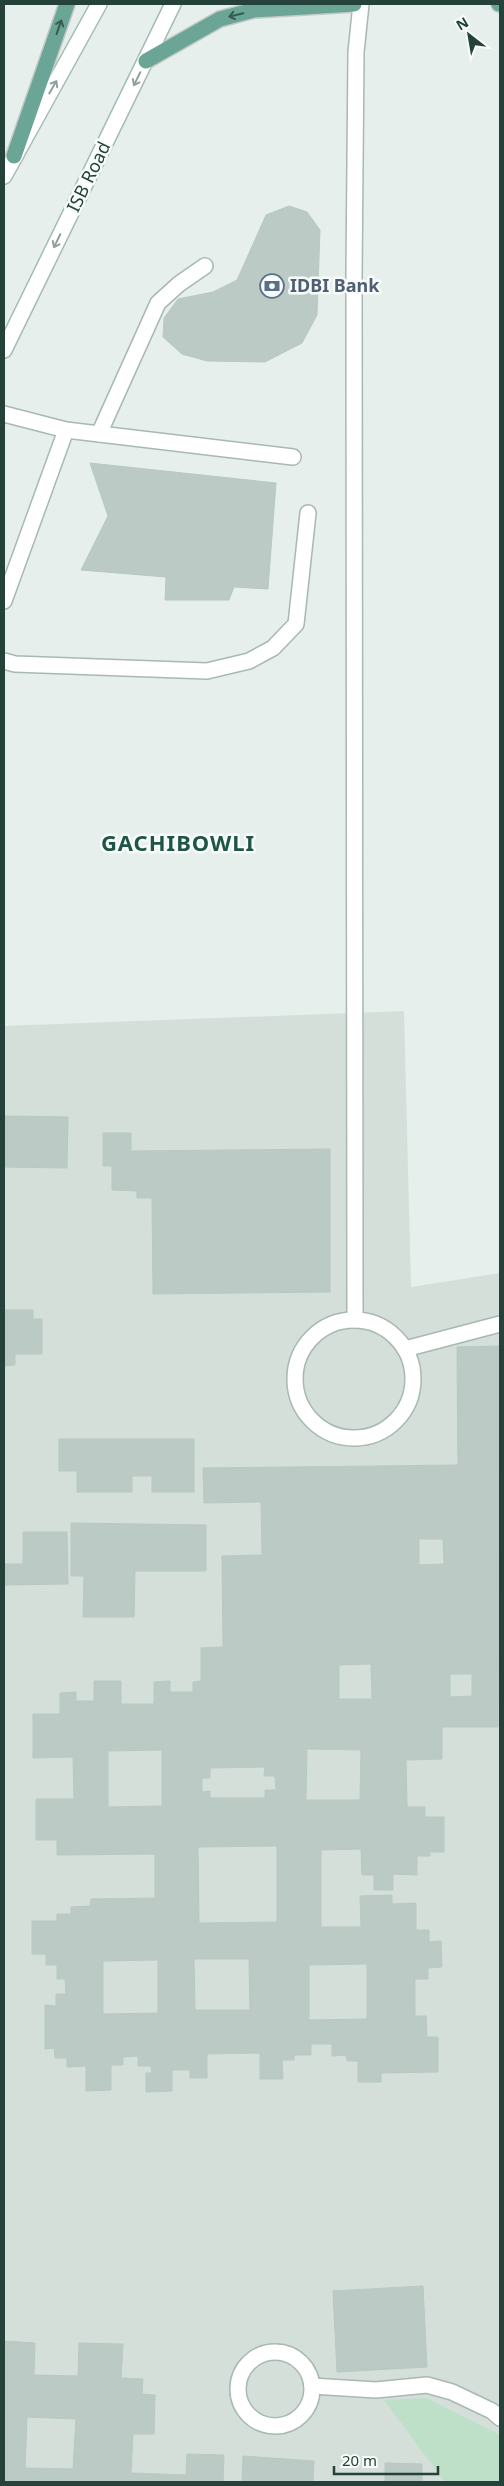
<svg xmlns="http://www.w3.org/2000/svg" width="504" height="2486" font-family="'Noto Sans',sans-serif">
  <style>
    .built { fill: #d4dfda }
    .green { fill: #bfe0c8 }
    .building { fill: #bbcac4; stroke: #b8c9c2; fill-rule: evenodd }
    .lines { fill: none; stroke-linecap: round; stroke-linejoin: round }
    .lane-casing { stroke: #a8b8b2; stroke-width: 18 }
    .secondary-casing { stroke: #a4bbb3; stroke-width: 18 }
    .primary-casing { stroke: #c2cac8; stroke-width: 18 }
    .lane { stroke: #fff; stroke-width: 15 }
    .secondary { stroke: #fff; stroke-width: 15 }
    .primary { stroke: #6aa596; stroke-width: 15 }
    .oneway { stroke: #365b51 }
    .oneway2 { stroke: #92a09c }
    .labels { text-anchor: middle; stroke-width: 5; stroke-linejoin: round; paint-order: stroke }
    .street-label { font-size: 18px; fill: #24423a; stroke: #f7fbf9 }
    .service-label { font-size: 18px; font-weight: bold; fill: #4e5e75; stroke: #f7fbf9; text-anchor: start }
    .district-label { font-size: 22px; font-weight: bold; letter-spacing: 1px; fill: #1f5548; stroke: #f7fbf9 }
  </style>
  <rect width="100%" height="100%" fill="#e6efeb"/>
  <path class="built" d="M404,1011L411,1287L500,1273V2482H4V1026Z"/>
  <path class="green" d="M426,2398L495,2432L500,2437V2482H445L384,2400Z"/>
  <g class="building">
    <path d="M289,206L307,212L320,230L317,315L302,343L265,362L207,361L182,354L163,337L164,318L178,299L213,292L237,280L266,215Z"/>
    <path d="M90,463L276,483L268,589L234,587L229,600H165L166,577L81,570L108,516Z"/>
    <path d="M4,1116L68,1117L67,1168L4,1167Z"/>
    <path d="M103,1133H131V1151L330,1149V1292L153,1294L152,1198H137V1191L112,1190V1166H103Z"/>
    <path d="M4,1310H33V1319H42V1354H15V1365L4,1366Z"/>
    <path d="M500,1346L498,1727H442V1759L406,1760L407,1807H425V1817H444V1852H430V1856H417V1875L393,1874V1890H374V1875H362L361,1849L321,1850V1927H361L360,1896L392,1895V1904L416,1903V1930H429V1942L441,1941L442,1967L428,1968V1979H415V2016H426L427,2037H438V2072L381,2073V2082H358V2061H347L346,2055L332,2056V2044H311V2055H294V2060H282L283,2079H260V2053L207,2054V2078H190V2070H172V2091L146,2092V2073H152L151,2066H138V2056L123,2057V2065H111V2090L86,2091V2066L67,2067V2058H55L54,2048L45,2049V2005L56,2006V1994H66L65,1979H57V1965H46V1954H32V1921H57V1914H71V1907L90,1906L91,1899L155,1898V1854L57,1855V1840H36V1799H74L73,1757L33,1758V1714H60V1693L76,1692V1701H94V1681H121V1704H154V1682L170,1681V1692H193V1682L201,1681V1648L223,1647L222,1556L262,1555L261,1502L204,1503L203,1468L458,1465L457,1347ZM419,1539H443L444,1564L419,1565ZM371,1664L372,1699H339V1665ZM450,1674H472V1696L450,1697ZM307,1749L361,1750L360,1800H306ZM162,1750V1806L108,1807V1751ZM265,1767L264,1776H275L276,1790H265V1798H210V1791L202,1792V1778H210V1768ZM277,1846V1922L199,1923L198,1847ZM194,1959H249L250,2010H195ZM158,1960V2013L103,2014V1961ZM367,1964V2019L309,2020V1965Z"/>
    <path d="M59,1439H194V1492H152V1476H132V1492H77V1471H59Z"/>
    <path d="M71,1523L206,1525V1571H135L134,1617H83L84,1576H71Z"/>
    <path d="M23,1532H67L68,1584L4,1585V1564H23Z"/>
    <path d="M423,2286L427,2367L337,2372L333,2291Z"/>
    <path d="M4,2341L35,2343L34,2375L78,2376L79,2343L123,2344L121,2378L143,2379L142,2394L155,2395L154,2434H133L131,2473L186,2475L187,2454L224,2455L223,2482H4ZM27,2417L76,2419L73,2469L25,2468Z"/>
    <path d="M243,2456L314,2461L313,2482H242Z"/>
    <path d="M385,2463L422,2464V2482H385Z"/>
  </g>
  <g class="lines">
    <g class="lane-casing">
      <g id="lane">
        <path d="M4,414L66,430L293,457"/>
        <path d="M99,434L158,303L179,284L205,266"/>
        <path d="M4,601L66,430"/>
        <path d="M4,661L15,664L207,671L249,661L273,648L296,624L308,513"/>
        <path d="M355,1320L354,275L356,52L361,4"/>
        <circle cx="354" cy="1379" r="59"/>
        <path d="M405,1349L500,1324"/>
        <circle cx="275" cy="2389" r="37"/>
        <path d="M312,2386L376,2390L427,2385L452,2392L492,2411L500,2418"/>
      </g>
    </g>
    <g class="secondary-casing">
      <g id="secondary">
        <path d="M4,176L99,4"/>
        <path d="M4,350L173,4"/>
      </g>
    </g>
    <g class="primary-casing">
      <g id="primary">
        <path d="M499,4H500"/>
        <path d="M146,61L220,19L254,10L354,4"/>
        <path d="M14,156L67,4"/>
      </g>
    </g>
    <use href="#lane" class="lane"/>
    <use href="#secondary" class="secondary"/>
    <use href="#primary" class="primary"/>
  </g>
  <defs><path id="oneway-shaft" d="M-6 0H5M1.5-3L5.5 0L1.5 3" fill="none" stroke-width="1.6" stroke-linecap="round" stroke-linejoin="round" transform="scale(1.25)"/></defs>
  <g class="oneway">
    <use href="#oneway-shaft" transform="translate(236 15) rotate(167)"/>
    <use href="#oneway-shaft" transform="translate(59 27) rotate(-71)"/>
  </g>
  <g class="oneway2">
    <use href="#oneway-shaft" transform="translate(137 79) rotate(116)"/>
    <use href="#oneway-shaft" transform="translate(53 87) rotate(-60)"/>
    <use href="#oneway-shaft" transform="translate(57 241) rotate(116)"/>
  </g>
  <defs>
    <g id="bank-ring" transform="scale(1.25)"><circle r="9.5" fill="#f7fbf9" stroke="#5c6f8a" stroke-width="1.5"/><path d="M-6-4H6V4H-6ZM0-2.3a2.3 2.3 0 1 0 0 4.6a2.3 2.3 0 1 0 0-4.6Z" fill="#5c6f8a"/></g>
  </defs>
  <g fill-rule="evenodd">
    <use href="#bank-ring" x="272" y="286"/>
  </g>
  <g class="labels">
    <g class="street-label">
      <text transform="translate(89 177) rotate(-64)" y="6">ISB Road</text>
    </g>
    <g class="service-label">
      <text x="290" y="292">IDBI Bank</text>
    </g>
    <g class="district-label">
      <text x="178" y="851">GACHIBOWLI</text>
    </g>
  </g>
  <rect width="504" height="2486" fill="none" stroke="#24423a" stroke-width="10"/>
  <g transform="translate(469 35) rotate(329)" stroke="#f7fbf9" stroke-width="4" paint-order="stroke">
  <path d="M0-4L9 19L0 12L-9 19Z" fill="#24423a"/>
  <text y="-8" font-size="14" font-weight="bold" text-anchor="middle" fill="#24423a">N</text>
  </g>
  <path d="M334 2466v8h104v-8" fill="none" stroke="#24423a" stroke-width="2.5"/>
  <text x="342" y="2466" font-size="15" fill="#24423a" stroke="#f7fbf9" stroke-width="4" paint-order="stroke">20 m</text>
</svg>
